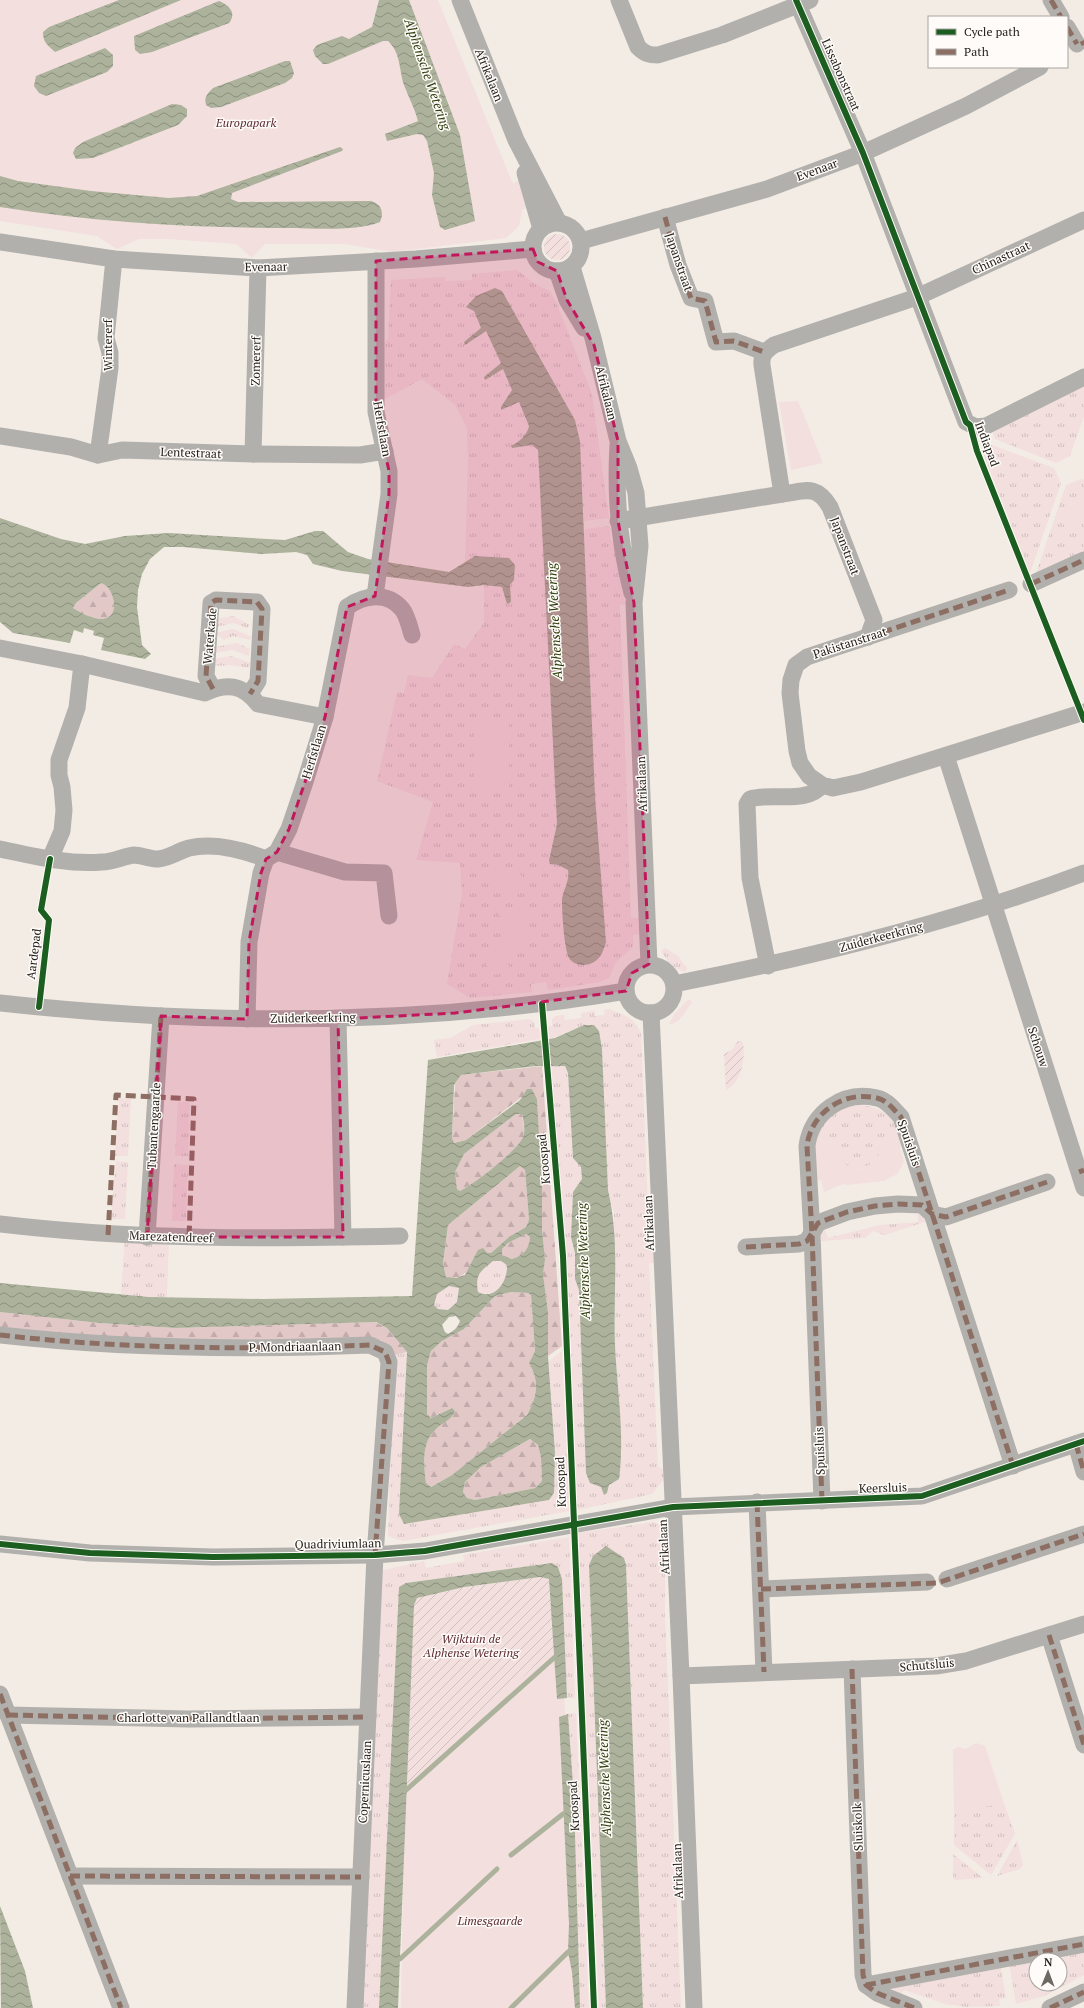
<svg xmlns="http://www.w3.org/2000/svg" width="1084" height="2008" font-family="'PT Serif',serif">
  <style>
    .grass { fill: url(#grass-tufts); fill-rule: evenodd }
    .forest { fill: url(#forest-firs) }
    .park { fill: #f2dfde }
    .garden { fill: url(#garden-furrows) }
    .water { fill: url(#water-waves); fill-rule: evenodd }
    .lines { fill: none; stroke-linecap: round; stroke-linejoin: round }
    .stream { stroke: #acb29b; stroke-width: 5 }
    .minor { stroke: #b2b0ac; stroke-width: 17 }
    .quiet { stroke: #8d6e63; stroke-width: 5; stroke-dasharray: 10 5; stroke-linecap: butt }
    .cycleway-casing { stroke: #fefbf8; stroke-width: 8 }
    .cycleway { stroke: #1b5e20; stroke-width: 6 }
    .marked { fill: #c2185b; fill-opacity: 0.2; stroke: #c2185b; stroke-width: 3; stroke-dasharray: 8 5; stroke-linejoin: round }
    .labels { text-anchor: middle; stroke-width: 3; stroke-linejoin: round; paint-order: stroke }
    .street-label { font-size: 12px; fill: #25211c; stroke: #fefbf8 }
    .park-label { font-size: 12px; font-style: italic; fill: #5c2932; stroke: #fefbf8 }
    .water-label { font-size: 13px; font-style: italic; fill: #2a3a08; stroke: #fefbf8 }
  </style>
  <defs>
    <pattern id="grass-tufts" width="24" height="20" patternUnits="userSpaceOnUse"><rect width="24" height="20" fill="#f2dfde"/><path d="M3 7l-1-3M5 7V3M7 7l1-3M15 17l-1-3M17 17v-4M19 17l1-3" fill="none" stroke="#cfbfbe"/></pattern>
    <pattern id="forest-firs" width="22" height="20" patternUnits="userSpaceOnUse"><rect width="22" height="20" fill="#e2c9c8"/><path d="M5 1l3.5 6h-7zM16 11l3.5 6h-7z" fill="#c2acab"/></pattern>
    <pattern id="garden-furrows" width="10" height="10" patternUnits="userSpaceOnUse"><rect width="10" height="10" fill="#f2dfde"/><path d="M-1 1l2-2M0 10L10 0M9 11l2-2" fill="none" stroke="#cfbfbe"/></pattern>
    <pattern id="water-waves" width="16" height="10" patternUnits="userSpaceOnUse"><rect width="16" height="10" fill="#acb29b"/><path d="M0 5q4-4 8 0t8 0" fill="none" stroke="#8c907e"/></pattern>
  </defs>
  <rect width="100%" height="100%" fill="#f3ece4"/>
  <g class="grass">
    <path d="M517,270L535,284L550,291L556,302L592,394L609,518L584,521L580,441L575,420L502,291L495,288L474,311L481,328L464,342L466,345L486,331L501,363L485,377V379L503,368L513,390L501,407L502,410L519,402L529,426C528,434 518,443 511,446L512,448L532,445L538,450L557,824L549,856L550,864L558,865L568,870C570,879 565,883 564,891C563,912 563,937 569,957L606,942L595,795L584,534L585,529L610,526L611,541H616L624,581L625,604L620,605L631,918H639L640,934L633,935V947L616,962L609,978L600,982L548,990L546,982L531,984L532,992L470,998L447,984L462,894L460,863L416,860L433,802L377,781L397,692L404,693L408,675L432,678L454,644L465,649L484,623V585L503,587L504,595L514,579L515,565L509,558L475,556L465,563L468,461L467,428L455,405L422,379L385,399L380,392V346L388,339L391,280L445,277V281L472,280V274Z"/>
    <path d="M1084,382V416L1070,456L1056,463L995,439L991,428Z"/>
    <path d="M992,445L1054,468L1061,483L1030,573L981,448Z"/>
    <path d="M1081,479L1084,480V499L1058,511L1064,525L1084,516V553L1036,573L1066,485Z"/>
    <path d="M233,616L250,625L248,628L233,623L216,627V619Z"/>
    <path d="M233,629L252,637L250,640L233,636L224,640L215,633Z"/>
    <path d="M237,643L250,649L249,656L232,650L216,653L215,647Z"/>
    <path d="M231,656L251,663L249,668L231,665L214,666L213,659Z"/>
    <path d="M665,948L678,956L687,968L686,972C677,972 665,959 661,951Z"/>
    <path d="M689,999L692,1002C687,1009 679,1025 669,1024L675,1013Z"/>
    <path d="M609,1009C625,1016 633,1016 641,1033L649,1235H655L656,1263H649L658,1467L664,1469V1479L652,1494L577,1510L571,1349L551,1065L565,1066L568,1073L573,1158L581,1167L582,1179L573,1192L571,1237L575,1253V1279L579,1290L586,1473L607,1493L622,1454L615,1345L614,1213L608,1190L602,1049L584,1025L550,1039L548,1027L552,1026V1019L555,1016L564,1015L565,1020L581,1018V1013L595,1011V1016L605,1015L604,1010Z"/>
    <path d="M530,1019L534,1022L535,1028H539L540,1039L437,1057L434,1040L450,1038L473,1025Z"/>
    <path d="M119,1098L131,1099L128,1156H115Z"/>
    <path d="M178,1102H190L188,1156H175Z"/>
    <path d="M861,1105C887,1108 893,1119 903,1141C889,1151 864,1177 846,1166C843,1164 840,1159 838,1156V1145L816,1138C828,1115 834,1108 861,1105Z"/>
    <path d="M116,1161L128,1162L125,1219H111Z"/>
    <path d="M174,1164L188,1165L186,1221H172Z"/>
    <path d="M918,1211L923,1212L925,1222L884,1235L873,1231L865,1238L821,1241V1230L824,1227L828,1238L880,1225L918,1222Z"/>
    <path d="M125,1236L169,1238L167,1298L121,1295Z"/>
    <path d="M493,1261H501L507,1265C508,1281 495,1300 478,1292C475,1274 480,1272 493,1261Z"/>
    <path d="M449,1286L459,1288L457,1302L448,1310L438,1309L434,1305L437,1294Z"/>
    <path d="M562,1351L569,1511L403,1541L388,1536L394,1355L407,1352L399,1514L405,1524L549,1500L554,1493L555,1453L549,1361Z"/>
    <path d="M654,1522L665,1528V1615L681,2008H643L626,1565L624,1558L589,1565L606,2008H599L578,1533Z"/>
    <path d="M569,1537L575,1698H567L562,1579L558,1567L552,1563L406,1583L398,1766L386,1871L379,2008H361L379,1571L424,1561L426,1568L464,1561L463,1555Z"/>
    <path d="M576,1713L589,2008H580L574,1799L568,1714Z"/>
    <path d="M1004,1803L1015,1834L991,1875L954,1845V1812Z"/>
    <path d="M1017,1840L1023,1865L1020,1869L997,1876Z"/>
    <path d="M953,1854L983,1878L955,1880L953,1878Z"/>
    <path d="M1084,1949V1975L1044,1996L1016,2004L1009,1962ZM1036,1960H1060V1984H1036Z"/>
    <path d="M1000,1963L1006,1998L999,1999L1000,2006L967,2007L945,2004L904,1990L901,1994L886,1987Z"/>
  </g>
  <g class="forest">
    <path d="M101,583C117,586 128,642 73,608L76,603Z"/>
    <path d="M542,1066L562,1346L548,1356V1312L543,1274L545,1260L542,1228V1184L537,1099L532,1089L466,1140L453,1143L452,1138L455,1084L461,1075Z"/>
    <path d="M516,1114H522C523,1122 526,1132 522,1139C513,1155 476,1183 460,1191L457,1189L455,1172L464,1154Z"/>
    <path d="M520,1166L525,1170L529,1220L526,1227L509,1237L491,1253L475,1258C469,1271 462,1281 446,1277L443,1263L448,1225Z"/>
    <path d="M526,1234L530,1237C529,1249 524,1255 512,1259L502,1255V1249L508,1243Z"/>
    <path d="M511,1292L528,1293L531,1295L535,1351L529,1363C540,1382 537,1397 527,1415L452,1475L431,1487L426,1483C424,1467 421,1442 435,1429C446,1419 446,1424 452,1408L431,1418L427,1414V1364L431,1351L442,1341L464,1329L495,1296Z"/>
    <path d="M0,1312L99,1323L176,1328L375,1322L387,1328L407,1352L394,1355L381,1340C254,1337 126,1344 0,1329Z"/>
    <path d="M530,1439L538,1445L541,1456L542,1481L535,1488L475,1500L467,1498L463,1492L465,1482L481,1467Z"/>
  </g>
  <g class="park">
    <path d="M0,0H438L513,184L520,179L529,207L522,210L519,226L506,238L393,252L344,244H265L252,258L236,244L169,239H139L117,249L97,236L0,221Z"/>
    <path d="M798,401L823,463L791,470L779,402Z"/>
    <path d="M1084,499V516L1064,525L1057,511Z"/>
    <path d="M509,720V787L474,788V721Z"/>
    <path d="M506,867C516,869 520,870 523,880C516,890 505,895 494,887C491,875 493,869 506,867Z"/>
    <path d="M522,904L535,942L515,948L518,958L508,962L510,971L493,975L498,995H495L483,950L508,943L498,911Z"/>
    <path d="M816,1138L839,1145L838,1156C852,1173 862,1172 878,1159L879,1145L903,1141L900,1148L904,1162L897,1174L884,1181L847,1185L843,1184L824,1192L821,1180L815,1181L812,1149Z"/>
    <path d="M558,1578L581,2008H401L408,1592Z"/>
    <path d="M976,1743L985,1746L1004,1803L954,1812L953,1750L958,1747L966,1749Z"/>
  </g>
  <g class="garden">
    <circle cx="557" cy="247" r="13"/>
    <path d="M738,1041L743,1042C745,1058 743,1081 726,1090L724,1054L732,1050Z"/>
    <path d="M540,1577L549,1579L554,1648L406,1785L414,1605L417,1597L464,1587Z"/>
  </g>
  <g class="water">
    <path d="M119,0H181L55,52C47,45 43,42 43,32L49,27Z"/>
    <path d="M379,0H409L460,135L475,221L445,230L440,227L432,195L434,173L427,141L423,135L417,134L387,141L385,134L418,121C415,109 409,98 404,85C399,70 401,53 388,41H383L328,64H323L315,56L313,50L317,45L342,36L349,39L372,27Z"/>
    <path d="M219,1C229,5 237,13 229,23L152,52L140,54L135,50L134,36Z"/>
    <path d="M105,48L113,55V66L107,72L46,96L39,93L34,86L36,76Z"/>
    <path d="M285,61H290L294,73L292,78L285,83L221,107L211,108L206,105C204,97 207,94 213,88Z"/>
    <path d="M172,104L181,105L187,109V116L178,125L93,158L76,159L73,153L75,148L83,142Z"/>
    <path d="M340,147L343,149L342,151L232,193L231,199L238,202L371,201C382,204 384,213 380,222C354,232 315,228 287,228C191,228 95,222 0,207V176L18,181L91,191L169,198L197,196Z"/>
    <path d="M495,288L502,291L575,420L580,441L595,795L606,942C603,951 602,957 594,962C586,967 574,966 569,958C564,947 562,913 562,900C563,889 570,881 568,870L558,865L550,864L549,860L557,824L538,450L532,445L512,448L511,446C518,443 528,434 529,426L519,402L501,410V407L512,390L503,369L485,380L484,377L501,363L486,331L465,345L464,342L481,328L474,311L466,307L476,296Z"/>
    <path d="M0,518L61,539L85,544L125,536L169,533L285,540L315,531H323L348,552L368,559L449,572L475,556L509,558L515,565L514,580L510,585L511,602L507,604L502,587L484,585L468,587L342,571L313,564L307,555L296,552L262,554L183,547H164L150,559L142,574L138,590L137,607L142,645L151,654L145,659L101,650L104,638L93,635L94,631L84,628L83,633L74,630L70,643L13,633L0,622ZM101,583C117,586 128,642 73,608L76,603Z"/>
    <path d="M584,1025H594L599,1031L602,1049L608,1190C620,1240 613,1294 615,1345C617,1390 625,1435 619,1479L609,1485L607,1493L604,1495L601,1487L590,1483L586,1473L579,1290L575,1279V1253L571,1237L573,1192L582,1179L581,1167L573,1158L568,1073L565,1066H536L461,1075L454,1085L452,1138L454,1143L466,1140L520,1100L527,1089H532L537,1099L542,1184V1229L545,1260L543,1274L548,1312V1356L555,1453L554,1493L549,1500L404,1524L399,1514L407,1352L387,1328L376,1322L176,1328L99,1323L0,1312V1283L149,1297L263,1299L412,1296L428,1060L555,1038ZM516,1114H522C524,1122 526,1132 522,1139C513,1154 476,1183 460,1191L457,1189L455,1172L464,1154ZM520,1166L525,1170L529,1220L526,1227L509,1237L491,1253H487L483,1248L478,1250L465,1275L456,1278L446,1277L443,1263L448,1225ZM526,1234L530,1237C529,1249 524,1255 512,1259L502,1255V1249L508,1243ZM493,1261H501L507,1265C508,1281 495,1301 478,1292C475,1274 480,1272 493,1261ZM449,1286L459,1288L457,1302L448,1310L438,1309L434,1305L437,1294ZM511,1292L528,1293L531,1295L535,1351L529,1363C540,1382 537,1397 527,1415L452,1475L431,1487L426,1483C424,1467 421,1443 435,1430C441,1423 451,1421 455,1411L452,1408L431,1418L427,1414V1365L431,1351L442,1341L464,1329L495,1296ZM456,1316L460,1321C457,1328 455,1330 448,1334L445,1332L442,1325L449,1317ZM530,1439L538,1445L541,1457L542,1481L535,1488L475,1500L467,1498L463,1492L465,1482L481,1467Z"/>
    <path d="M606,1546L624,1558L626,1565L643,2008H606L589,1565L593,1556Z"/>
    <path d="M552,1563L558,1567L562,1579L567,1698L557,1699L549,1579L540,1577L464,1587L417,1598L414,1605L398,2008H379L399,1587L406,1583Z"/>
    <path d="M568,1714L574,1799L580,2008H575L572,1972L568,1952L569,1924L559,1717Z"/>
    <path d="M0,1906L25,1971L33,2008H1Z"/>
  </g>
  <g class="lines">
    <g class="stream">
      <path d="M405,1791L555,1657"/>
      <path d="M511,1855L563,1814"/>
      <path d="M400,1959L497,1869"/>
      <path d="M511,2008L568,1952"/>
    </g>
    <g class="minor">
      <path d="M460,0L516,140L559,223"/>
      <path d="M619,0L638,47C645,54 649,55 658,55L722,35L810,0"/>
      <path d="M796,0L863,153L966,422L976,427L986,426L1084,377"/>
      <path d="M1051,0L1061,17"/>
      <path d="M1067,27L1077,44"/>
      <path d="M525,173L541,229"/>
      <path d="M665,217L678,265L691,298L705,301L716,342L734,341L764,352"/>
      <circle cx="557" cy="247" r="24"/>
      <path d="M581,241L767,189L863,153L966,106L1040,67"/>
      <path d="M0,242L114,259L258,268L416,259L533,249"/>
      <path d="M572,267L593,338L618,441L629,468L636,493L640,546L634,603L649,964"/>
      <path d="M557,271L567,300L584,328"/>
      <path d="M0,436L71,447L98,455L122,450L253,454L360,455L385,451"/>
      <path d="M618,445C615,495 619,544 632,593"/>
      <path d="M253,454L258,268"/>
      <path d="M98,455L110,368V353L106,338L114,259"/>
      <path d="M782,494C806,491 816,484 830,507L874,620L868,637"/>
      <path d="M618,521L782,494L762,365C761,354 766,351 774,345L917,297L1084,220"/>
      <path d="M1031,584L1084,560"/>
      <path d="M1009,590L822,652L807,657L796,665L791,680L790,693L797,751L800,763L809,776L822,785L833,788L861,782L1084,712"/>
      <path d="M375,596L389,494V471L376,412V261"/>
      <path d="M0,648L82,664L205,693C227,682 243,685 258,704L325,717"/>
      <path d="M213,689L206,676L211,603L216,600L257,602L262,609L258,681L250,694"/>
      <path d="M946,756L1084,1188"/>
      <path d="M0,849C33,856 68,865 102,862C113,862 124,856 134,855C141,855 150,859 158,859C170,858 178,851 189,848C214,842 243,850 266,859"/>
      <path d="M277,852L345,872L384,873L389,916"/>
      <path d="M50,859L62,831L64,810L62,787L59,775V760L77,708L82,664"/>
      <circle cx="650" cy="989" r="24"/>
      <path d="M768,966L750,878L747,804L750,799C771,792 807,805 822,785"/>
      <path d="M674,984C813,957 951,923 1084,873"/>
      <path d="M0,1003C209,1026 418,1026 626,991"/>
      <path d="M651,1013L681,1676L694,2008"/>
      <path d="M247,1019L249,942L261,873L266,859L277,852L289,829L305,782L325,717L347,607C364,595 387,591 402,609C407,615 410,628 412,635"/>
      <path d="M338,1019L343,1237"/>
      <path d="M0,1224C133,1240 266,1239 400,1236"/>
      <path d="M147,1237L161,1016"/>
      <path d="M746,1247L799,1244L807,1241L818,1223L847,1212L875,1206L898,1204L922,1205L932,1214L946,1217L1047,1182"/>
      <path d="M0,1335C123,1349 247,1350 370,1345L385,1352L389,1362L375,1555L355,2008"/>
      <path d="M1076,1444L1084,1472"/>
      <path d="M822,1501L812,1234L807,1146C811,1113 843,1090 877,1098C887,1100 894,1110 901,1117L1013,1466"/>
      <path d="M757,1502L764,1672"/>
      <path d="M0,1544L90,1553L213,1557L375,1555L425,1551L673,1507L922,1496L1084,1441"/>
      <path d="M947,1579L1084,1534"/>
      <path d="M761,1589L927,1582"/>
      <path d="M1049,1635L1084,1745"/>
      <path d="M852,1669L863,1975L866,1985L877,1993L914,2008"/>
      <path d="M681,1676L936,1666L966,1661L1084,1624"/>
      <path d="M0,1694L121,2008"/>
      <path d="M8,1715L189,1719L368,1717"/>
      <path d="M70,1876L361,1877"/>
      <path d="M866,1985L1084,1944"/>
      <path d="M1050,2008L1084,1992"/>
    </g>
    <g class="quiet">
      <path d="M1051,0L1061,17"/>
      <path d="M1067,27L1077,44"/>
      <path d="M1082,41L1084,45"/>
      <path d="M665,217L678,265L691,298L705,301L716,342L734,341L764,352"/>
      <path d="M1031,584L1084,560"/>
      <path d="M868,637L1009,590"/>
      <path d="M213,689L206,676L211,603L216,600L257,602L262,609L258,681L250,694"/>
      <path d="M1079,1172L1084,1170"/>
      <path d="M108,1235L116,1095L194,1099L189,1238"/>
      <path d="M147,1237L161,1016"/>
      <path d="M746,1247L799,1244L807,1241L818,1223L847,1212L875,1206L898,1204L922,1205L932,1214L946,1217L1047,1182"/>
      <path d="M0,1335C123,1349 247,1350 370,1345L385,1352L389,1362L375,1555"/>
      <path d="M1076,1444L1084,1472"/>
      <path d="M822,1501L812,1234L807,1146C811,1113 843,1090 877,1098C887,1100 894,1110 901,1117L1013,1466"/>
      <path d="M757,1502L764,1672"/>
      <path d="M761,1589L937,1583L1084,1534"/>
      <path d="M1049,1635L1084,1745"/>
      <path d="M852,1669L863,1975L866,1985L877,1993L914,2008"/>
      <path d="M0,1694L121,2008"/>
      <path d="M8,1715L189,1719L368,1717"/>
      <path d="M70,1876L361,1877"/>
      <path d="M866,1985L1084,1944"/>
      <path d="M1050,2008L1084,1992"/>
    </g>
    <g class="cycleway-casing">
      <g id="cycleway">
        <path d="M796,0L863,153L966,422L970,425L977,451L1084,720"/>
        <path d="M542,1004L563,1256L594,2008"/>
        <path d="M39,1007L49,920L41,910L50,859"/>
        <path d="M0,1544L90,1553L213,1557L375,1555L425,1551L673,1507L922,1496L1084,1441"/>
      </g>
    </g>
    <use href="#cycleway" class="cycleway"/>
  </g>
  <path class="marked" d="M533,249L538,262L557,271L567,300L594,345L618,441V521L634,603L649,964L632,973L626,991L455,1013L338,1019L343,1237H147L161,1016L247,1019L249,942L261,873L266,859L277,852L289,829L305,782L325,717L347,607L375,596L389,494V471L376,412V261Z"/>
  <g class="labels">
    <g class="street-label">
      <text transform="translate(489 75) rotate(68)" y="4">Afrikalaan</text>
      <text transform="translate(841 75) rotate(66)" y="4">Lissabonstraat</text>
      <text transform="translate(817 170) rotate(-20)" y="4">Evenaar</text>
      <text transform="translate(1001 258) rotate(-25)" y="4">Chinastraat</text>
      <text transform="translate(679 262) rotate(71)" y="4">Japanstraat</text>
      <text transform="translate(266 267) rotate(-1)" y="4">Evenaar</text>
      <text transform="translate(108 345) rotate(-90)" y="4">Wintererf</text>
      <text transform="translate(256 361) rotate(-89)" y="4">Zomererf</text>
      <text transform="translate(606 393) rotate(76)" y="4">Afrikalaan</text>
      <text transform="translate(382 429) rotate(80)" y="4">Herfstlaan</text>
      <text transform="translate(987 444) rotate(69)" y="4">Indiapad</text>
      <text transform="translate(191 453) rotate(2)" y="4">Lentestraat</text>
      <text transform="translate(845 546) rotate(69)" y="4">Japanstraat</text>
      <text transform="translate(210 636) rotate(-85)" y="4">Waterkade</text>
      <text transform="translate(850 643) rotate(-18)" y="4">Pakistanstraat</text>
      <text transform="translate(314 752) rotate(-73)" y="4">Herfstlaan</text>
      <text transform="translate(642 784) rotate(-92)" y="4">Afrikalaan</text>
      <text transform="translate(881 937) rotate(-15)" y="4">Zuiderkeerkring</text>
      <text transform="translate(34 954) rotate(-83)" y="4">Aardepad</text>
      <text transform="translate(313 1018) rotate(-1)" y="4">Zuiderkeerkring</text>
      <text transform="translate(1038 1047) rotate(72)" y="4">Schouw</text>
      <text transform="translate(154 1126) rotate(-87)" y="4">Tubantengaarde</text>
      <text transform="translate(909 1143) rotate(71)" y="4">Spuisluis</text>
      <text transform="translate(544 1159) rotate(-95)" y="4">Kroospad</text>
      <text transform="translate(649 1223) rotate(-92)" y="4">Afrikalaan</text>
      <text transform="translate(171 1237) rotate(2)" y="4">Marezatendreef</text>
      <text transform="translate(295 1347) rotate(-1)" y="4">P. Mondriaanlaan</text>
      <text transform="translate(820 1451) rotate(-92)" y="4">Spuisluis</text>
      <text transform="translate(561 1482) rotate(-92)" y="4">Kroospad</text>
      <text transform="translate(883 1488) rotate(-2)" y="4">Keersluis</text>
      <text transform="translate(338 1544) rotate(-1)" y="4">Quadriviumlaan</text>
      <text transform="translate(664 1547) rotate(-93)" y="4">Afrikalaan</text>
      <text transform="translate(927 1665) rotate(-5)" y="4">Schutsluis</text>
      <text x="188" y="1722">Charlotte van Pallandtlaan</text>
      <text transform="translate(365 1782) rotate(-87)" y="4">Copernicuslaan</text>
      <text transform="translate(574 1806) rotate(-93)" y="4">Kroospad</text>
      <text transform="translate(858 1827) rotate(-92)" y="4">Sluiskolk</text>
      <text transform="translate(678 1871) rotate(-92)" y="4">Afrikalaan</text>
    </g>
    <g class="park-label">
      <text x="246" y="127">Europapark</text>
      <text x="471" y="1643">Wijktuin de<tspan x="471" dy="14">Alphense Wetering</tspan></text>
      <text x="490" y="1925">Limesgaarde</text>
    </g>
    <g class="water-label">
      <text transform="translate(428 74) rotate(71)" y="5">Alphensche Wetering</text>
      <text transform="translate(554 621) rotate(-93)" y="5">Alphensche Wetering</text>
      <text transform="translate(583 1261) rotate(-92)" y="5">Alphensche Wetering</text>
      <text transform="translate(604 1778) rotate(-92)" y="5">Alphensche Wetering</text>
    </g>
  </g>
  <rect x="928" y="16" width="140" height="52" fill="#fefbf8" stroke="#a7a4a0"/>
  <rect x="936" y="29" width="20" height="6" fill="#1b5e20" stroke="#a7a4a0"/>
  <text x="964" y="36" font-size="12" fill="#25211c">Cycle path</text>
  <rect x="936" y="49" width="20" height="6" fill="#8d6e63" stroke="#a7a4a0"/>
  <text x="964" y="56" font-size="12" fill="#25211c">Path</text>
  <g transform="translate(1048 1972) rotate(1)"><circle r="19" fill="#fefbf8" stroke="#a7a4a0"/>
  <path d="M0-3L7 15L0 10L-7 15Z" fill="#6d6862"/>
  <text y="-6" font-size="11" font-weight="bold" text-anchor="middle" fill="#25211c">N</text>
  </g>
</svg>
